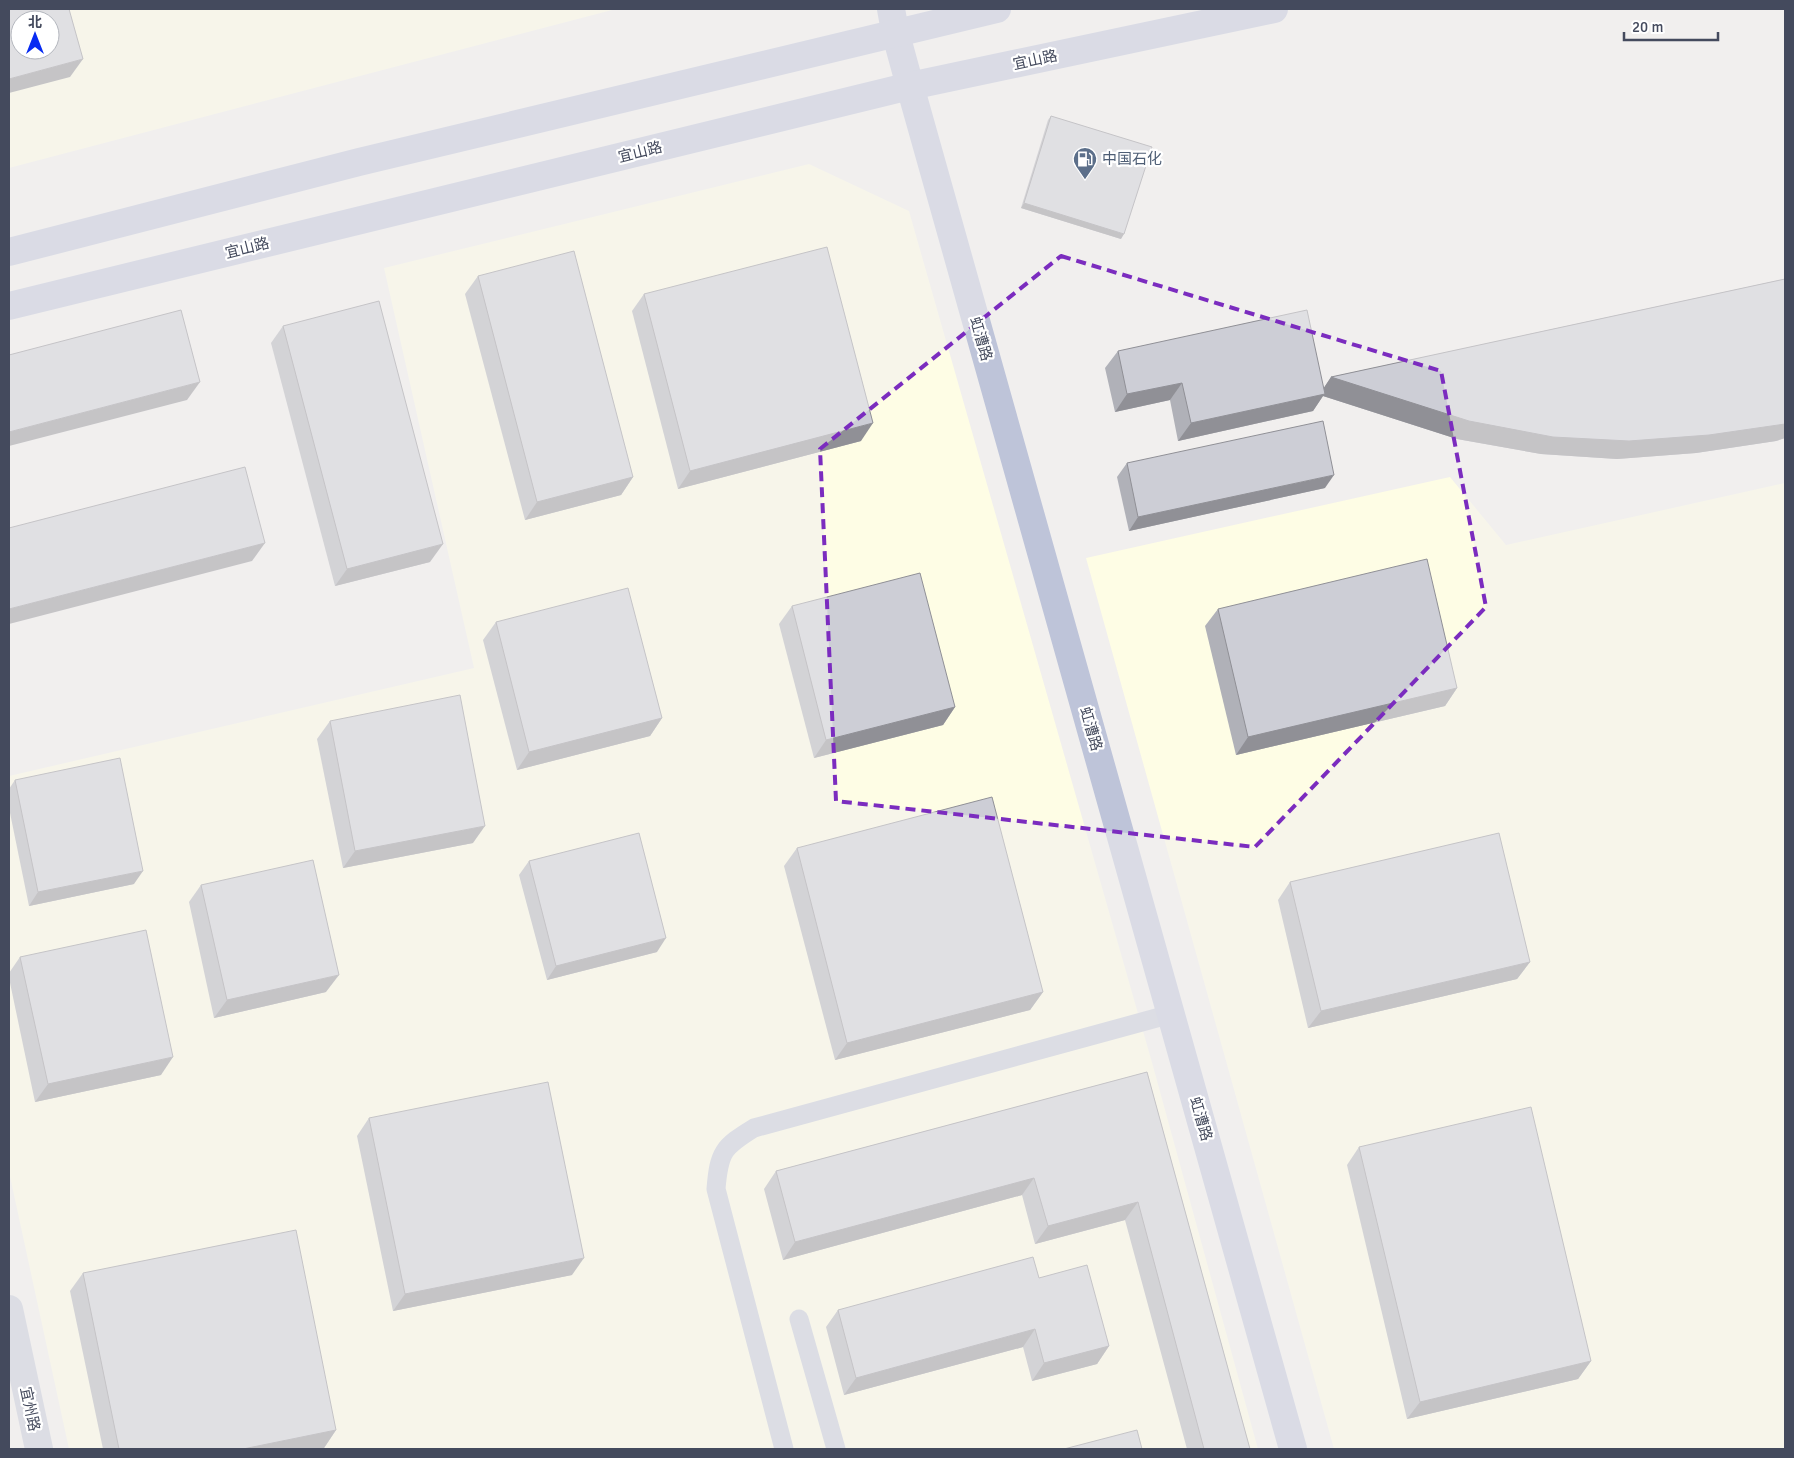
<svg xmlns="http://www.w3.org/2000/svg" width="1794" height="1458" font-family="Signika,'Noto Sans SC',sans-serif">
  <style>
    .commercial { fill: #fefde5; fill-rule: evenodd }
    .lines { fill: none; stroke-linecap: round; stroke-linejoin: round }
    .service { stroke: #c3c8d7; stroke-width: 19 }
    .minor { stroke: #c3c8d7; stroke-width: 28 }
    .secondary { stroke: #bec4d9; stroke-width: 28 }
    .wall { fill: #b0b1b8 }
    .shaded-wall { fill: #909096 }
    .building { fill: #cdced6; stroke: #909096; fill-rule: evenodd }
    .marked { fill: none; stroke: #7b2cbf; stroke-width: 4; stroke-dasharray: 10 6; stroke-linejoin: round }
    .labels { text-anchor: middle; stroke-width: 4.5; stroke-linejoin: round; paint-order: stroke }
    .street-label { font-size: 15px; fill: #444a5d; stroke: #fff }
    .service-label { font-size: 15px; fill: #4e5e75; stroke: #fff; text-anchor: start }
  </style>
  <rect width="100%" height="100%" fill="#f1efee"/>
  <g class="commercial">
    <path d="M9,9H616L9,168ZM20,20H50V50H20Z"/>
    <path d="M809,164L909,211L1153,1066L1258,1449H69L9,1172V776L474,668L384,268Z"/>
    <path d="M1450,477L1506,545L1785,483V1449H1334L1086,558Z"/>
  </g>
  <g class="lines">
    <g class="service">
      <path d="M799,1319L836,1449"/>
      <path d="M784,1449L716,1189C719,1152 723,1147 754,1128L1171,1014"/>
    </g>
    <path class="minor" d="M9,1309L39,1449"/>
    <g class="secondary">
      <path d="M891,9L895,31L910,86L1293,1449"/>
      <path d="M9,252L359,162L997,9"/>
      <path d="M9,306L910,86L1274,9"/>
    </g>
  </g>
  <g class="wall">
    <path d="M1051,116L1121,239L1021,208L1048,120Z"/>
    <path d="M478,276L633,477L621,495L525,520L465,294Z"/>
    <path d="M1785,279V438L1776,441L1696,453L1617,459L1541,454L1457,439L1323,396L1313,411L1178,441L1170,400L1115,412L1105,368L1118,351L1324,388L1331,377Z"/>
    <path d="M644,294L861,441L678,489L632,311Z"/>
    <path d="M283,326L430,562L335,586L271,343Z"/>
    <path d="M1127,463L1325,488L1129,531L1117,477Z"/>
    <path d="M792,606L955,707L943,725L814,758L779,624Z"/>
    <path d="M1218,609L1457,688L1445,706L1236,755L1205,626Z"/>
    <path d="M496,622L662,718L650,736L517,770L483,640Z"/>
    <path d="M330,721L473,843L343,868L317,739Z"/>
    <path d="M15,780L134,884L29,906L9,808V789Z"/>
    <path d="M797,848L1043,992L1030,1010L835,1060L784,866Z"/>
    <path d="M529,861L657,952L547,980L519,875Z"/>
    <path d="M1290,882L1530,962L1517,979L1308,1028L1278,900Z"/>
    <path d="M201,885L326,992L214,1018L189,902Z"/>
    <path d="M20,957L161,1075L35,1102L9,978V973Z"/>
    <path d="M1147,1072L1250,1449H1187L1125,1220L1035,1244L1022,1195L783,1260L764,1189L776,1171Z"/>
    <path d="M369,1118L572,1275L393,1311L357,1136Z"/>
    <path d="M1359,1147L1591,1361L1578,1379L1407,1419L1347,1165Z"/>
    <path d="M83,1273L336,1430L324,1448L318,1449H103L70,1291Z"/>
    <path d="M1039,1278L1109,1346L1097,1364L1032,1381L1023,1347L844,1395L826,1327L838,1310Z"/>
  </g>
  <g class="shaded-wall">
    <path d="M83,59L70,77L9,93V79Z"/>
    <path d="M1024,203L1124,234L1121,239L1021,208Z"/>
    <path d="M1331,377L1785,424V438L1776,441L1696,453L1617,459L1541,454L1457,439L1323,396L1313,411L1178,441L1191,423L1319,395Z"/>
    <path d="M200,382L187,400L9,446V432Z"/>
    <path d="M1182,383L1170,400L1115,412L1127,394Z"/>
    <path d="M873,423L861,441L678,489L690,471Z"/>
    <path d="M1334,475L1325,488L1129,531L1138,517Z"/>
    <path d="M633,477L621,495L525,520L537,502Z"/>
    <path d="M265,543L252,561L9,624V609Z"/>
    <path d="M443,544L430,562L335,586L347,569Z"/>
    <path d="M1457,688L1445,706L1236,755L1248,737Z"/>
    <path d="M955,707L943,725L814,758L826,740Z"/>
    <path d="M662,718L650,736L517,770L529,752Z"/>
    <path d="M485,826L473,843L343,868L355,851Z"/>
    <path d="M143,871L134,884L29,906L38,892Z"/>
    <path d="M666,938L657,952L547,980L556,966Z"/>
    <path d="M1530,962L1517,979L1308,1028L1321,1011Z"/>
    <path d="M339,975L326,992L214,1018L227,1000Z"/>
    <path d="M1043,992L1030,1010L835,1060L847,1043Z"/>
    <path d="M173,1057L161,1075L35,1102L48,1084Z"/>
    <path d="M1034,1178L1022,1195L783,1260L795,1242Z"/>
    <path d="M1138,1202L1125,1220L1035,1244L1048,1226Z"/>
    <path d="M584,1258L572,1275L393,1311L405,1294Z"/>
    <path d="M1035,1329L1023,1347L844,1395L856,1378Z"/>
    <path d="M1109,1346L1097,1364L1032,1381L1044,1363Z"/>
    <path d="M1591,1361L1578,1379L1407,1419L1420,1402Z"/>
    <path d="M336,1430L324,1448L318,1449H243Z"/>
  </g>
  <g class="building">
    <path d="M9,9H69L83,59L9,79ZM20,20H50V50H20Z"/>
    <path d="M1051,116L1152,147L1124,234L1024,203Z"/>
    <path d="M827,247L873,423L690,471L644,294Z"/>
    <path d="M574,251L633,477L537,502L478,276Z"/>
    <path d="M1785,279V424L1709,435L1629,441L1553,437L1469,421L1331,377Z"/>
    <path d="M379,301L443,544L347,569L283,326Z"/>
    <path d="M181,310L200,382L9,432V355Z"/>
    <path d="M1307,310L1325,394L1191,423L1182,383L1127,394L1118,351Z"/>
    <path d="M1323,421L1334,475L1138,517L1127,463Z"/>
    <path d="M245,467L265,543L9,609V528Z"/>
    <path d="M1427,559L1457,688L1248,737L1218,609Z"/>
    <path d="M920,573L955,707L826,740L792,606Z"/>
    <path d="M628,588L662,718L529,752L496,622Z"/>
    <path d="M460,695L485,826L355,851L330,721Z"/>
    <path d="M120,758L143,871L38,892L15,780Z"/>
    <path d="M992,797L1043,992L847,1043L797,848Z"/>
    <path d="M639,833L666,938L556,966L529,861Z"/>
    <path d="M1499,833L1530,962L1321,1011L1290,882Z"/>
    <path d="M313,860L339,975L227,1000L201,885Z"/>
    <path d="M146,930L173,1057L48,1084L20,957Z"/>
    <path d="M1147,1072L1250,1449H1204L1138,1202L1048,1226L1034,1178L795,1242L776,1171Z"/>
    <path d="M548,1082L584,1258L405,1294L369,1118Z"/>
    <path d="M1531,1107L1591,1361L1420,1402L1359,1147Z"/>
    <path d="M296,1230L336,1430L243,1449H119L83,1273Z"/>
    <path d="M1033,1257L1039,1278L1087,1265L1109,1346L1044,1363L1035,1329L856,1378L838,1310Z"/>
    <path d="M1137,1430L1142,1449H1064Z"/>
  </g>
  <path d="M0 0H1794V1458H0ZM1061,256L1441,371L1486,607L1255,847L836,801L820,449Z" fill="#f1efee" fill-opacity=".55" fill-rule="evenodd"/>
  <path class="marked" d="M1061,256L1441,371L1486,607L1255,847L836,801L820,449Z"/>
  <defs>
    <g id="fuel-pin" transform="scale(1.25)"><path d="M0 17L-7.5 6A9.5 9.5 0 1 1 7.5 6Z" fill="#5c6f8a" stroke="#fff"/><path d="M-5.5-6h7V0h2V4h1.3V-2.5L3-4.5l.8-.8L6-3V5H2.5V1h-1V6h-7ZM-4.2-4.7v3.2H.2V-4.7Z" fill="#fff"/></g>
  </defs>
  <g fill-rule="evenodd">
    <use href="#fuel-pin" x="1085" y="159"/>
  </g>
  <g class="labels">
    <g class="street-label">
      <text transform="translate(1035 60) rotate(-12)" y="5">宜山路</text>
      <text transform="translate(640 152) rotate(-14)" y="5">宜山路</text>
      <text transform="translate(247 248) rotate(-14)" y="5">宜山路</text>
      <text transform="translate(981 339) rotate(74)" y="5">虹漕路</text>
      <text transform="translate(1091 729) rotate(74)" y="5">虹漕路</text>
      <text transform="translate(1201 1119) rotate(74)" y="5">虹漕路</text>
      <text transform="translate(30 1409) rotate(78)" y="5">宜州路</text>
    </g>
    <g class="service-label">
      <text x="1102" y="164">中国石化</text>
    </g>
  </g>
  <rect width="1794" height="1458" fill="none" stroke="#444a5d" stroke-width="20"/>
  <g transform="translate(35 35)"><circle r="24" fill="#ffffff" stroke="#b4b7be"/>
  <path d="M0-4L9 19L0 12L-9 19Z" fill="#072bf2"/>
  <text y="-8" font-size="14" font-weight="bold" text-anchor="middle" fill="#444a5d">北</text>
  </g>
  <path d="M1624 32v8h94v-8" fill="none" stroke="#444a5d" stroke-width="2.5"/>
  <text x="1632" y="32" font-size="15" fill="#444a5d" stroke="#ffffff" stroke-width="4" paint-order="stroke">20 m</text>
</svg>
